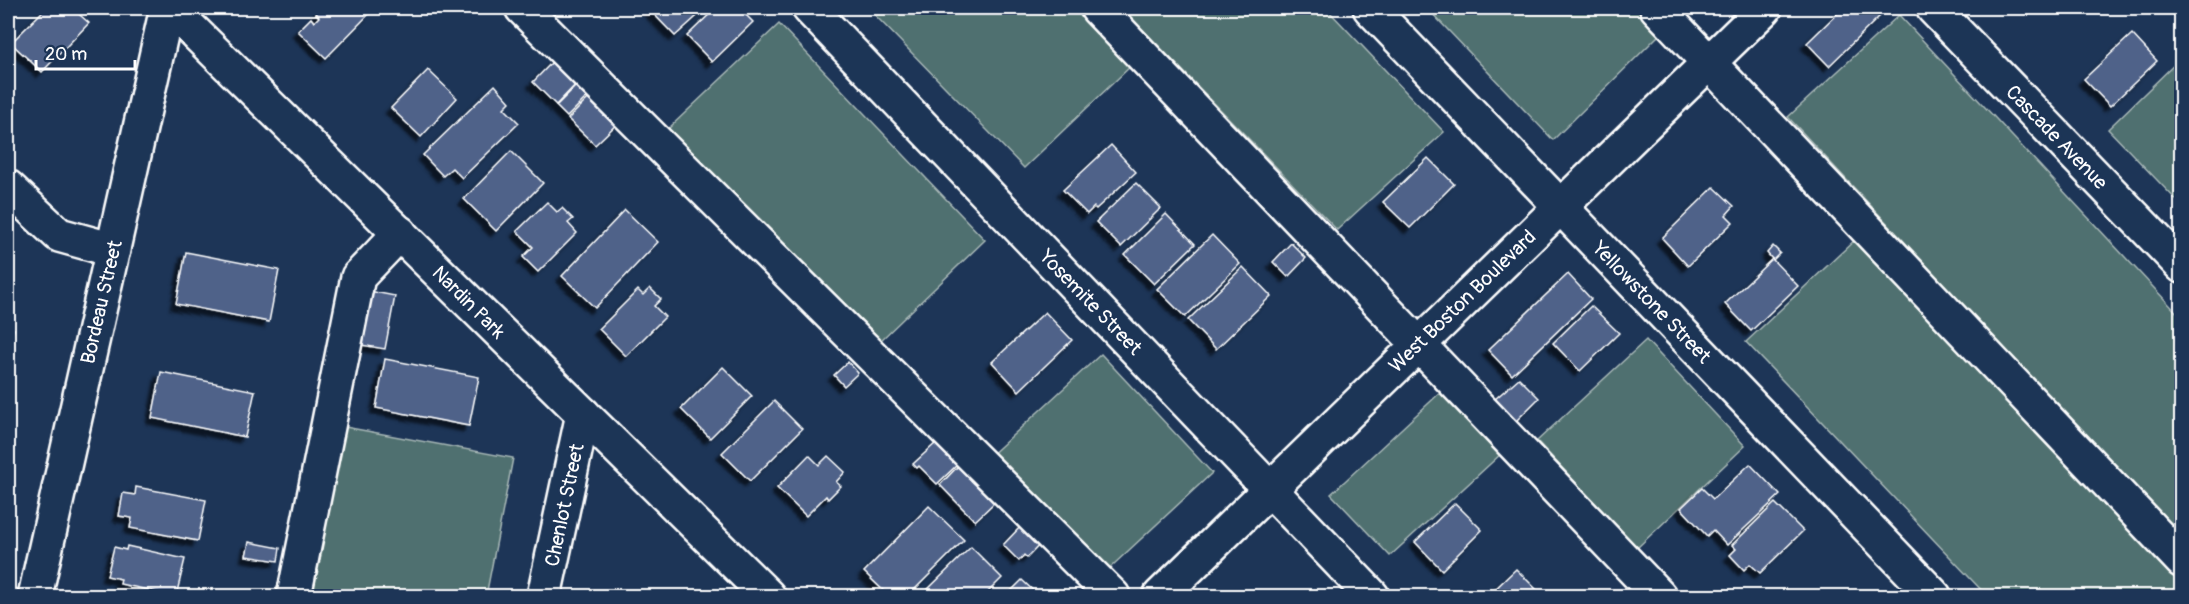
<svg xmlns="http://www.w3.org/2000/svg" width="2189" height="604" font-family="Pangolin,sans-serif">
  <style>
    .green { fill: #50706f; stroke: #a8b8b7; stroke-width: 1.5 }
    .building { fill: #4f6289; stroke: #fff; stroke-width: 1.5; filter: url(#shadow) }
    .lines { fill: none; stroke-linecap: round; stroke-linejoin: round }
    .minor-casing { stroke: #fff; stroke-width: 38 }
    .minor { stroke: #1d3557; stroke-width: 33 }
    .labels { text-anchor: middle; stroke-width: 4.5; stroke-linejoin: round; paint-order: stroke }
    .street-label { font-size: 20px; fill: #fff; stroke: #1d3557 }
  </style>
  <defs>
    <filter id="shadow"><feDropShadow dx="-5.5" dy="5.5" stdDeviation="1.5" flood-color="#0009"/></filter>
  </defs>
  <rect width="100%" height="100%" fill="#1d3557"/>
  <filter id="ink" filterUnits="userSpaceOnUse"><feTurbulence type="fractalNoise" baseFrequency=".0167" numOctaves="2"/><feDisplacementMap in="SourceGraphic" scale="12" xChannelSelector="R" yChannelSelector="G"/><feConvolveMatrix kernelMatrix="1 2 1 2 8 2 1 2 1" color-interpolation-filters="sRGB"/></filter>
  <g filter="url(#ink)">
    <g class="green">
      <path d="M868,8H1079L1133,64L1024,168Z"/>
      <path d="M1122,8H1326L1444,132L1337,230Z"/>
      <path d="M1427,8H1638L1662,32L1553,140Z"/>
      <path d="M1899,15L2181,317V538L1788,117Z"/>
      <path d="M779,24L985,240L879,342L668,129Z"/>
      <path d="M2181,58V205L2108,129Z"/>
      <path d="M1857,238L2181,580V596H1987L1746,342Z"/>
      <path d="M1646,340L1745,446L1637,548L1537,441Z"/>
      <path d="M1101,354L1212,473L1099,578L987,459Z"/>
      <path d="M1443,390L1502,453L1390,556L1331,494Z"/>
      <path d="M345,427L513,458L486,596H310Z"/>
    </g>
    <g class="building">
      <path d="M46,8H72L89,23L42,72L11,43Z"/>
      <path d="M321,8H365L370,13L326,58L298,31L311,18L314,22L319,17L316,13Z"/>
      <path d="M648,8H706L675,36Z"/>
      <path d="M716,8H739L753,22L712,62L687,36Z"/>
      <path d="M1843,8H1876L1882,14L1829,66L1807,43Z"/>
      <path d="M2132,34L2157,61L2110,106L2084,79Z"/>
      <path d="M557,57L580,80L556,105L533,82Z"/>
      <path d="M428,70L457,98L421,137L391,108Z"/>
      <path d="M495,85L510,102L504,108L519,123L462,178L452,168L443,176L423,155Z"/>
      <path d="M577,85L588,96L567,117L556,106Z"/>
      <path d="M594,93L621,120L595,145L568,119Z"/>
      <path d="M1111,145L1136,172L1096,209L1094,207L1087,214L1063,190Z"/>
      <path d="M511,151L543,183L496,231L464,199Z"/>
      <path d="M1428,158L1454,184L1410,228L1383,202Z"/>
      <path d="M1136,183L1161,208L1121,247L1096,222Z"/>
      <path d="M1714,187L1734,206L1726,215L1733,222L1688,266L1662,238Z"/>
      <path d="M547,202L557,212L562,208L573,219L568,223L577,233L538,272L523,257L533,247L517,231Z"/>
      <path d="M625,210L658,242L595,308L562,276Z"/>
      <path d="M1166,214L1195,244L1154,284L1125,255Z"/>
      <path d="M1212,235L1240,264L1185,317L1157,289Z"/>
      <path d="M1291,243L1306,258L1288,277L1273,262Z"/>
      <path d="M1773,246L1780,253L1773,260L1767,253Z"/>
      <path d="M186,252L279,270L269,322L176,304Z"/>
      <path d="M1772,259L1798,286L1751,331L1725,304Z"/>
      <path d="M1243,267L1271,296L1216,349L1188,320Z"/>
      <path d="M1568,274L1591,299L1512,375L1488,350Z"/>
      <path d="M650,288L661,299L654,306L665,317L626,356L599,329L638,290L643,295Z"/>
      <path d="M364,290L395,296L385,349L355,344Z"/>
      <path d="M1591,306L1619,333L1580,371L1553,343Z"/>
      <path d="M1045,312L1072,340L1019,391L992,362Z"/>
      <path d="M8,327L14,329L8,355Z"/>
      <path d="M385,359L479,377L469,426L376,408Z"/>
      <path d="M848,362L858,373L844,386L834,375Z"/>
      <path d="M723,367L752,396L710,438L681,409Z"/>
      <path d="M161,372L255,391L245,437L152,418Z"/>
      <path d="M1519,378L1539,398L1515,422L1494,400Z"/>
      <path d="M774,401L802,429L750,481L722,453Z"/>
      <path d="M937,442L958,464L937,484L919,466L917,468L913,464Z"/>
      <path d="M809,455L819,465L828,456L845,472L836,482L841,486L828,499L826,496L806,516L777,488Z"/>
      <path d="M961,463L997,500L975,521L940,485Z"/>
      <path d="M1750,464L1780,495L1727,545L1713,530L1707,536L1681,508L1702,488L1713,499Z"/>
      <path d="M136,487L206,500L198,541L130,528L132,518L119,516L123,493L135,495Z"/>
      <path d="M1455,503L1482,530L1442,570L1415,542Z"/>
      <path d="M1775,503L1803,531L1760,573L1750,564L1744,570L1730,555L1736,549L1732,545Z"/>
      <path d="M929,506L964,540L908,596H889L864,572Z"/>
      <path d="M1023,524L1042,542L1027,558L1024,555L1019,561L1003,545Z"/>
      <path d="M249,542L280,548L278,561L246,556Z"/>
      <path d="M127,546L185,559L176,596L120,584L121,579L107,576L114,547L126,550Z"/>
      <path d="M971,547L1002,578L984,596H921Z"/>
      <path d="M1516,569L1543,596H1488Z"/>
      <path d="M1022,580L1039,596H1006Z"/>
    </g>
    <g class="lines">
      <g class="minor-casing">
        <g id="minor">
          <path d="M170,8L768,596"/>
          <path d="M522,8L1113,596"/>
          <path d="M809,8L1372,596"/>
          <path d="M1097,8L1659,596"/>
          <path d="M1370,8L1934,596"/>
          <path d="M1657,8L2182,561"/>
          <path d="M1933,8L2182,266"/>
          <path d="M8,187L59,235L113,250"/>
          <path d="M35,596L167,8"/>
          <path d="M294,596L358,277L400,233"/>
          <path d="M544,596L583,414"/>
          <path d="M1160,596L1765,8"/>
        </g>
      </g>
      <use href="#minor" class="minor"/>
    </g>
  </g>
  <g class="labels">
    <g class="street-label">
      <text transform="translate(2057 137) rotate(46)" y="7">Cascade Avenue</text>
      <text transform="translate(1462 301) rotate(-44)" y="7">West Boston Boulevard</text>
      <text transform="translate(101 302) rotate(-77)" y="7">Bordeau Street</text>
      <text transform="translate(469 302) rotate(45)" y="7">Nardin Park</text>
      <text transform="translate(1091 302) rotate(46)" y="7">Yosemite Street</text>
      <text transform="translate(1652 302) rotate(46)" y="7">Yellowstone Street</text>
      <text transform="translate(564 505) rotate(-78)" y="7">Chenlot Street</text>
    </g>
  </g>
  <rect width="2189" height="604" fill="none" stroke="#1d3557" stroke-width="30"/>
  <rect x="15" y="15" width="2159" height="574" fill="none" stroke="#fff" stroke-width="2" filter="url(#ink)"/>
  <path d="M36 60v9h99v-9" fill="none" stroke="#ffffff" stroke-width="3"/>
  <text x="45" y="60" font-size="18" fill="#ffffff" stroke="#1d3557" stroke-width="4.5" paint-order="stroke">20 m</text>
</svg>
